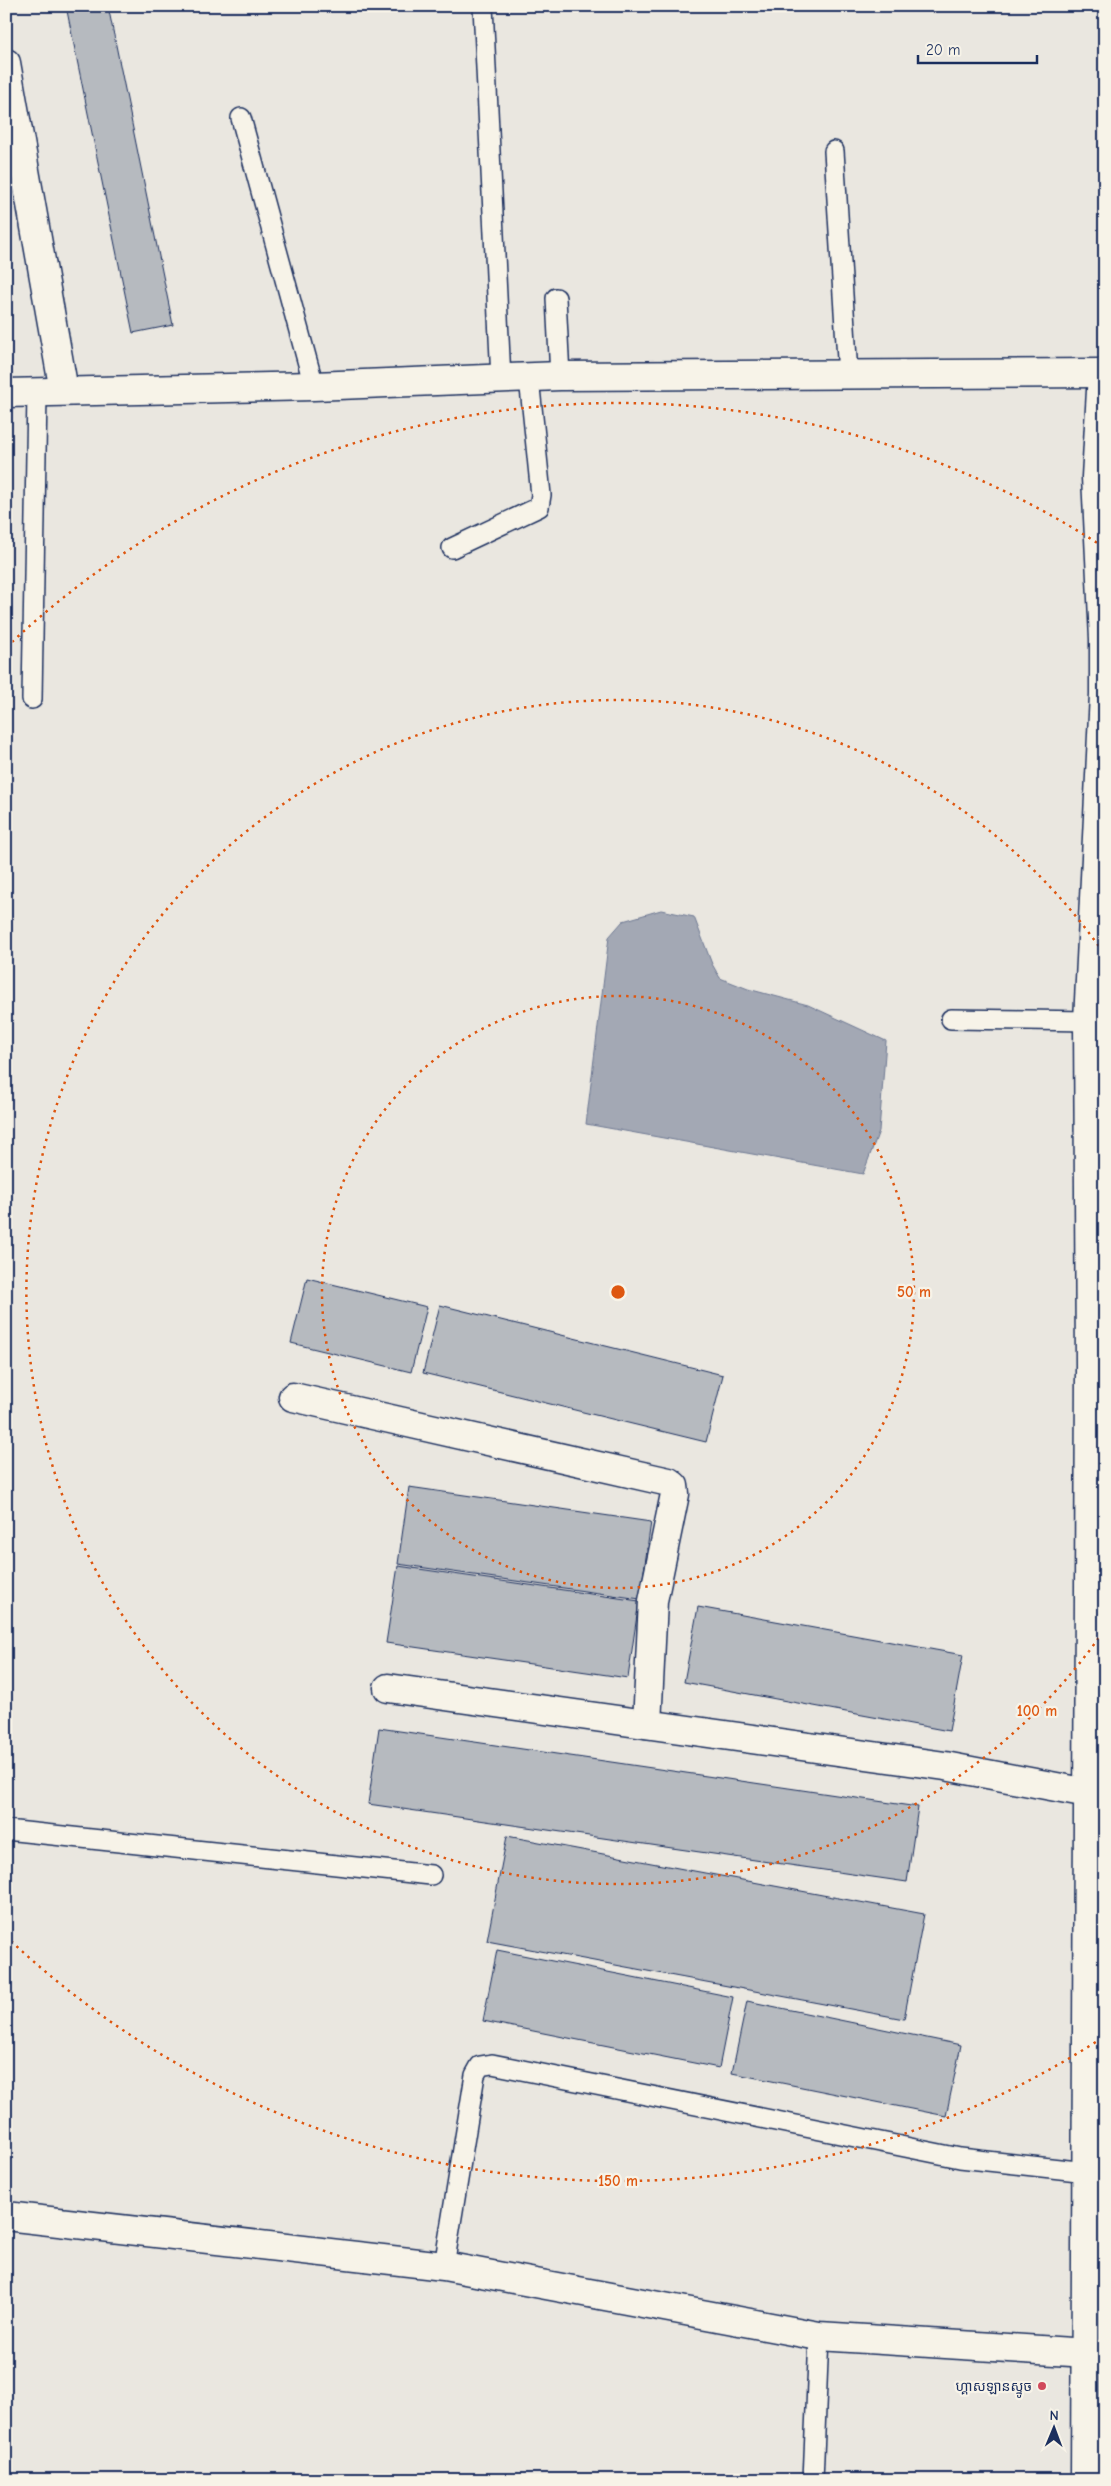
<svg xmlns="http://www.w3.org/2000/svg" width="1111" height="2486" font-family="'Comic Neue','Noto Sans Khmer',sans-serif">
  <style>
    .water { fill: #a3a8b4; stroke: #6d7892 }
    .building { fill: #b6babf; stroke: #1b2f5e }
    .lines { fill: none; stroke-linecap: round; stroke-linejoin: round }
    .lane-casing { stroke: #1b2f5e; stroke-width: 22 }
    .street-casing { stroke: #1b2f5e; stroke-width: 31 }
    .secondary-casing { stroke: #1b2f5e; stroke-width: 31 }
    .lane { stroke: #f7f3e8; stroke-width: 19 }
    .street { stroke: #f7f3e8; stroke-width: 28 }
    .secondary { stroke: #f7f3e8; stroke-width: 28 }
    .ring { fill: none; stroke: #de5710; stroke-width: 2.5; stroke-dasharray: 2.5 5 }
    .poi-dot { fill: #d1495b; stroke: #f7f3e8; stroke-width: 2 }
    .labels { text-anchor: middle; stroke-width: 4.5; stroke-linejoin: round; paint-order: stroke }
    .poi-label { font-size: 14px; fill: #1b2f5e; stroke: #f7f3e8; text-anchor: end }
    .centre { fill: #de5710; stroke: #f7f3e8; stroke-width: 2.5 }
    .ring-label { font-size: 15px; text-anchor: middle; font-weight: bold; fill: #de5710; stroke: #f7f3e8; stroke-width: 4.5; stroke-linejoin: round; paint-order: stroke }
  </style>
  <rect width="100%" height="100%" fill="#eae7e0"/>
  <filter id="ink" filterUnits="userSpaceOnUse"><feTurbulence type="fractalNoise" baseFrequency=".02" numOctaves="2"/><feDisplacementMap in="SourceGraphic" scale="10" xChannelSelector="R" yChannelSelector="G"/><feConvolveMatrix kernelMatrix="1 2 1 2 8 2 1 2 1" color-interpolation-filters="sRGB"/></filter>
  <g filter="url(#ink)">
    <path class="water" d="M661,910L694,917L712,964L720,978L748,989L808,1005L886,1041L879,1131L863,1174L586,1124L609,937L623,921Z"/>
    <g class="building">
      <path d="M66,6H108L173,325L133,333Z"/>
      <path d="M307,1278L427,1307L411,1372L291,1343Z"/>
      <path d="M440,1305L723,1375L706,1442L423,1373Z"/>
      <path d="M409,1487L651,1522L640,1599L398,1564Z"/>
      <path d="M398,1566L639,1601L628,1678L386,1643Z"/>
      <path d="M698,1607L963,1655L949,1731L684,1682Z"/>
      <path d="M379,1728L918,1807L907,1882L368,1804Z"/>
      <path d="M507,1836L924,1914L904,2019L487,1941Z"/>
      <path d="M497,1950L733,1997L719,2068L483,2021Z"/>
      <path d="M747,2001L961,2045L946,2116L732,2073Z"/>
    </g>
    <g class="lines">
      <g class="lane-casing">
        <g id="lane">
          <path d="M483,6L501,379"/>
          <path d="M241,118L314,386"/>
          <path d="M834,151L848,375"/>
          <path d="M556,298L560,376"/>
          <path d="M452,548L539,507L541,495L529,378"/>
          <path d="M32,699L37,393"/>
          <path d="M951,1019L1088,1021"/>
          <path d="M6,1830L431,1875"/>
          <path d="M444,2266L475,2075L480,2066L492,2064L960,2158L1087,2172"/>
          <path d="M813,2480L819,2336"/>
        </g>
      </g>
      <g class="street-casing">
        <g id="street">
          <path d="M6,63L64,391"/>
          <path d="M293,1397L669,1482L674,1486L675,1494L653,1601L647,1724"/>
          <path d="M388,1688L945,1766L1088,1793"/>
          <path d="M6,2216L444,2266L819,2336L1103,2354"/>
          <path d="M1085,2480L1090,1367L1088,1021L1104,694V639L1096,477L1102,373"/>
        </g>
      </g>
      <g class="secondary-casing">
        <path id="secondary" d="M6,393L314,386L560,376L1105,373"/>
      </g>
      <use href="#lane" class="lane"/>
      <use href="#street" class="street"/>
      <use href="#secondary" class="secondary"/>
    </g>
  </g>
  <g class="ring">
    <circle cx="618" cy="1292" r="296"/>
    <path d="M1103 1632A592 592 0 1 1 1103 952"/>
    <path d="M1102 2038A889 889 0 0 1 12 1942M12 642A889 889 0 0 1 1102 546"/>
  </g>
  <circle class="poi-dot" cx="1042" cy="2386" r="5"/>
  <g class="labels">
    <g class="poi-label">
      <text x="1032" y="2391">ហ្គាសឡានស្ទូច</text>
    </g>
  </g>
  <circle cx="618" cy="1292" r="8" class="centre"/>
  <g class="ring-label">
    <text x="914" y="1297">50 m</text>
    <text x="1037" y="1716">100 m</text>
    <text x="618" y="2186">150 m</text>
  </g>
  <rect width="1111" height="2486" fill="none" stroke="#f7f3e8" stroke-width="25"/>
  <rect x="12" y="12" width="1086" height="2461" fill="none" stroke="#1b2f5e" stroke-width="2" filter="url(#ink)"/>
  <g transform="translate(1054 2428) rotate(1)" stroke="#f7f3e8" stroke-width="4" paint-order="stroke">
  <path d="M0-4L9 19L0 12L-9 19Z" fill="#1b2f5e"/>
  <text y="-8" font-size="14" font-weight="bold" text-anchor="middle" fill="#1b2f5e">N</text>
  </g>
  <path d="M918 55v8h119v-8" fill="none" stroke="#1b2f5e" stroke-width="2.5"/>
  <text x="926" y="55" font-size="15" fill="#1b2f5e" stroke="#f7f3e8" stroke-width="4" paint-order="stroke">20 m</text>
</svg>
